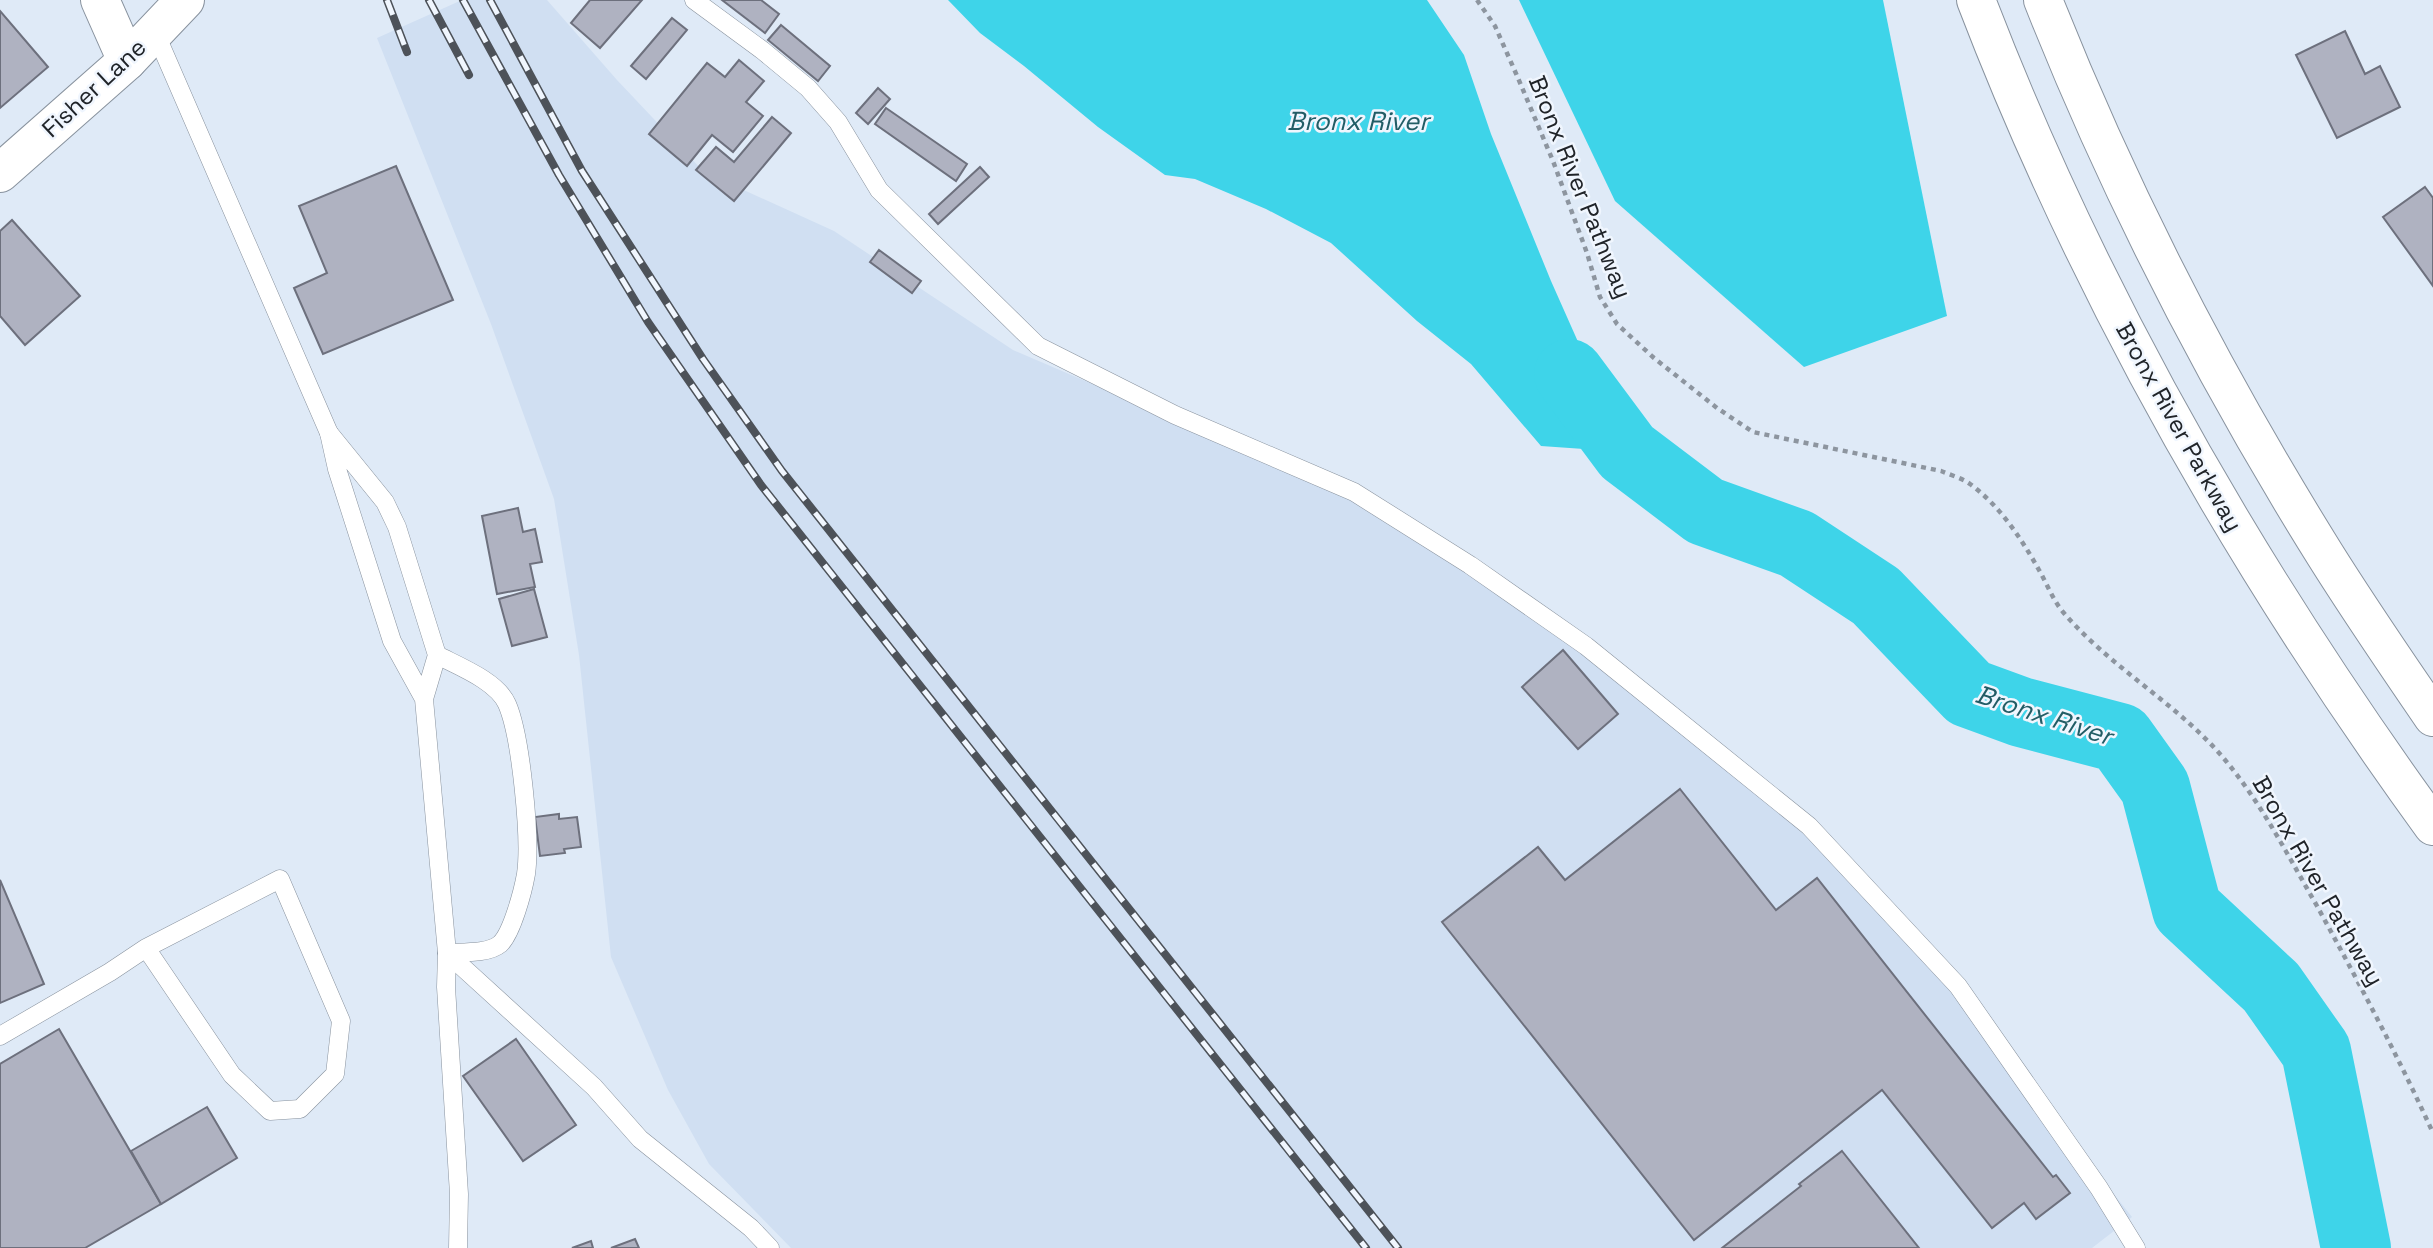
<svg xmlns="http://www.w3.org/2000/svg" width="2433" height="1248" font-family="'Space Grotesk',sans-serif">
  <style>
    .built { fill: #d0dff2 }
    .water { fill: #3ed4e9 }
    .lines { fill: none; stroke-linecap: round; stroke-linejoin: round }
    .river { stroke: #3ed4e9; stroke-width: 70 }
    .building { fill: #afb2c1; stroke: #6d707d; stroke-width: 2 }
    .service-casing { stroke: #88929e; stroke-width: 19 }
    .tertiary-casing { stroke: #88929e; stroke-width: 40 }
    .trunk-casing { stroke: #88929e; stroke-width: 40 }
    .path { stroke: #8d959f; stroke-width: 4.5; stroke-dasharray: 5 5; stroke-linecap: butt }
    .service { stroke: #fff; stroke-width: 18 }
    .tertiary { stroke: #fff; stroke-width: 38 }
    .trunk { stroke: #fff; stroke-width: 38 }
    .rail-casing { stroke: #4d5259; stroke-width: 8 }
    .rail { stroke: #f0f6fe; stroke-width: 5; stroke-dasharray: 16; stroke-linecap: butt }
    .labels { text-anchor: middle; stroke-width: 5; stroke-linejoin: round; paint-order: stroke }
    .street-label { font-size: 24px; fill: #202429; stroke: #f0f6fe }
    .water-label { font-size: 26px; font-style: italic; fill: #225d66; stroke: #f0f6fe }
  </style>
  <rect width="100%" height="100%" fill="#dfeaf7"/>
  <path class="built" d="M462,0H547L617,80L704,172L834,231L1013,350L1190,426L1336,484L1573,645L1735,772L1890,912L2132,1217L2092,1248H791L709,1164L668,1090L611,957L579,655L554,499L491,324L377,38Z"/>
  <g class="water">
    <path d="M948,0H1427L1464,55L1491,134L1551,281L1627,452L1541,446L1471,364L1417,321L1331,243L1266,209L1195,179L1165,175L1098,127L1024,66L980,33Z"/>
    <path d="M1519,0H1883L1947,316L1804,367L1615,201Z"/>
  </g>
  <g class="lines">
    <path class="river" d="M1569,374L1627,452L1705,511L1797,544L1876,596L1969,693L2021,712L2120,738L2155,787L2187,909L2271,987L2316,1051L2356,1248"/>
  </g>
  <g class="building">
    <path d="M590,0H642L600,48L571,23Z"/>
    <path d="M722,0H761L779,14L765,33Z"/>
    <path d="M0,11L48,67L0,108Z"/>
    <path d="M672,18L687,30L646,79L631,66Z"/>
    <path d="M781,25L830,66L818,81L768,40Z"/>
    <path d="M2345,31L2365,74L2380,66L2400,107L2337,138L2296,55Z"/>
    <path d="M739,60L764,81L746,102L763,116L733,152L712,135L687,166L649,134L707,63L725,77Z"/>
    <path d="M878,88L890,99L868,124L856,113Z"/>
    <path d="M886,108L967,164L956,181L875,124Z"/>
    <path d="M772,117L791,133L734,201L696,170L716,147L734,162Z"/>
    <path d="M396,166L453,300L323,354L294,288L327,273L299,206Z"/>
    <path d="M980,167L989,177L938,224L929,214Z"/>
    <path d="M2425,187L2433,198V286L2383,217Z"/>
    <path d="M12,220L80,296L25,345L0,316V231Z"/>
    <path d="M879,250L921,281L912,293L870,262Z"/>
    <path d="M518,508L523,532L535,529L542,562L530,564L535,587L497,594L482,516Z"/>
    <path d="M534,589L547,637L512,646L499,599Z"/>
    <path d="M1563,650L1618,714L1578,749L1522,687Z"/>
    <path d="M1680,789L1776,910L1817,878L2053,1177L2056,1175L2070,1193L2036,1219L2024,1203L1992,1228L1882,1090L1694,1240L1442,922L1538,847L1565,880Z"/>
    <path d="M559,814V819L577,817L581,847L564,849L565,853L540,856L535,817Z"/>
    <path d="M0,880L44,984L0,1003Z"/>
    <path d="M59,1029L161,1204L85,1248H0V1064Z"/>
    <path d="M516,1039L576,1125L523,1161L463,1076Z"/>
    <path d="M207,1107L237,1158L161,1204L131,1151Z"/>
    <path d="M1842,1151L1919,1248H1722L1801,1186L1799,1184Z"/>
    <path d="M635,1239L639,1248H611Z"/>
    <path d="M591,1241L593,1248H572Z"/>
  </g>
  <g class="lines">
    <g class="service-casing">
      <g id="service">
        <path d="M694,0L762,50L808,88L838,122L879,190L1038,346L1175,415L1354,492L1470,565L1586,646L1809,826L1958,986L2099,1188L2136,1248"/>
        <path d="M155,32L329,433"/>
        <path d="M437,655C458,666 497,681 507,704C521,736 531,839 526,874C523,891 512,933 500,944C488,954 462,952 447,953"/>
        <path d="M424,699L392,641L337,469L329,433L385,502L397,527L437,655L424,699L447,953L446,987L459,1194L458,1248"/>
        <path d="M447,953L594,1087L640,1139L751,1228L770,1248"/>
        <path d="M0,1036L110,972L146,948L280,879L341,1021L335,1074L300,1109L270,1111L232,1075L146,948"/>
      </g>
    </g>
    <g class="tertiary-casing">
      <g id="tertiary">
        <path d="M100,0L127,61"/>
        <path d="M0,173L127,61L185,0"/>
      </g>
    </g>
    <g class="trunk-casing">
      <g id="trunk">
        <path d="M1976,0C2089,295 2247,570 2433,826"/>
        <path d="M2043,0C2119,192 2215,378 2324,553C2359,609 2396,663 2433,717"/>
      </g>
    </g>
    <path class="path" d="M1477,0L1495,26L1518,78L1553,161L1587,253L1600,297L1617,324L1654,358L1717,408L1753,432L1941,471C1950,475 1962,478 1970,484C2000,506 2021,538 2039,570C2047,584 2053,600 2063,612C2109,666 2173,701 2220,754C2260,800 2287,854 2317,906C2358,981 2398,1056 2433,1133"/>
    <use href="#service" class="service"/>
    <use href="#tertiary" class="tertiary"/>
    <use href="#trunk" class="trunk"/>
    <g class="rail-casing">
      <g id="rail">
        <path d="M387,0L407,52"/>
        <path d="M429,0L469,75"/>
        <path d="M463,0L559,175L648,322L761,485L1366,1248"/>
        <path d="M490,0L582,171L703,359L782,471L1398,1248"/>
      </g>
    </g>
    <use href="#rail" class="rail"/>
  </g>
  <g class="labels">
    <g class="street-label">
      <text transform="translate(94 88) rotate(-43)" y="8">Fisher Lane</text>
      <text transform="translate(1580 187) rotate(68)" y="8">Bronx River Pathway</text>
      <text transform="translate(2179 427) rotate(61)" y="8">Bronx River Parkway</text>
      <text transform="translate(2318 881) rotate(60)" y="8">Bronx River Pathway</text>
    </g>
    <g class="water-label">
      <text x="1358" y="130">Bronx River</text>
      <text transform="translate(2044 715) rotate(18)" y="9">Bronx River</text>
    </g>
  </g>
</svg>
